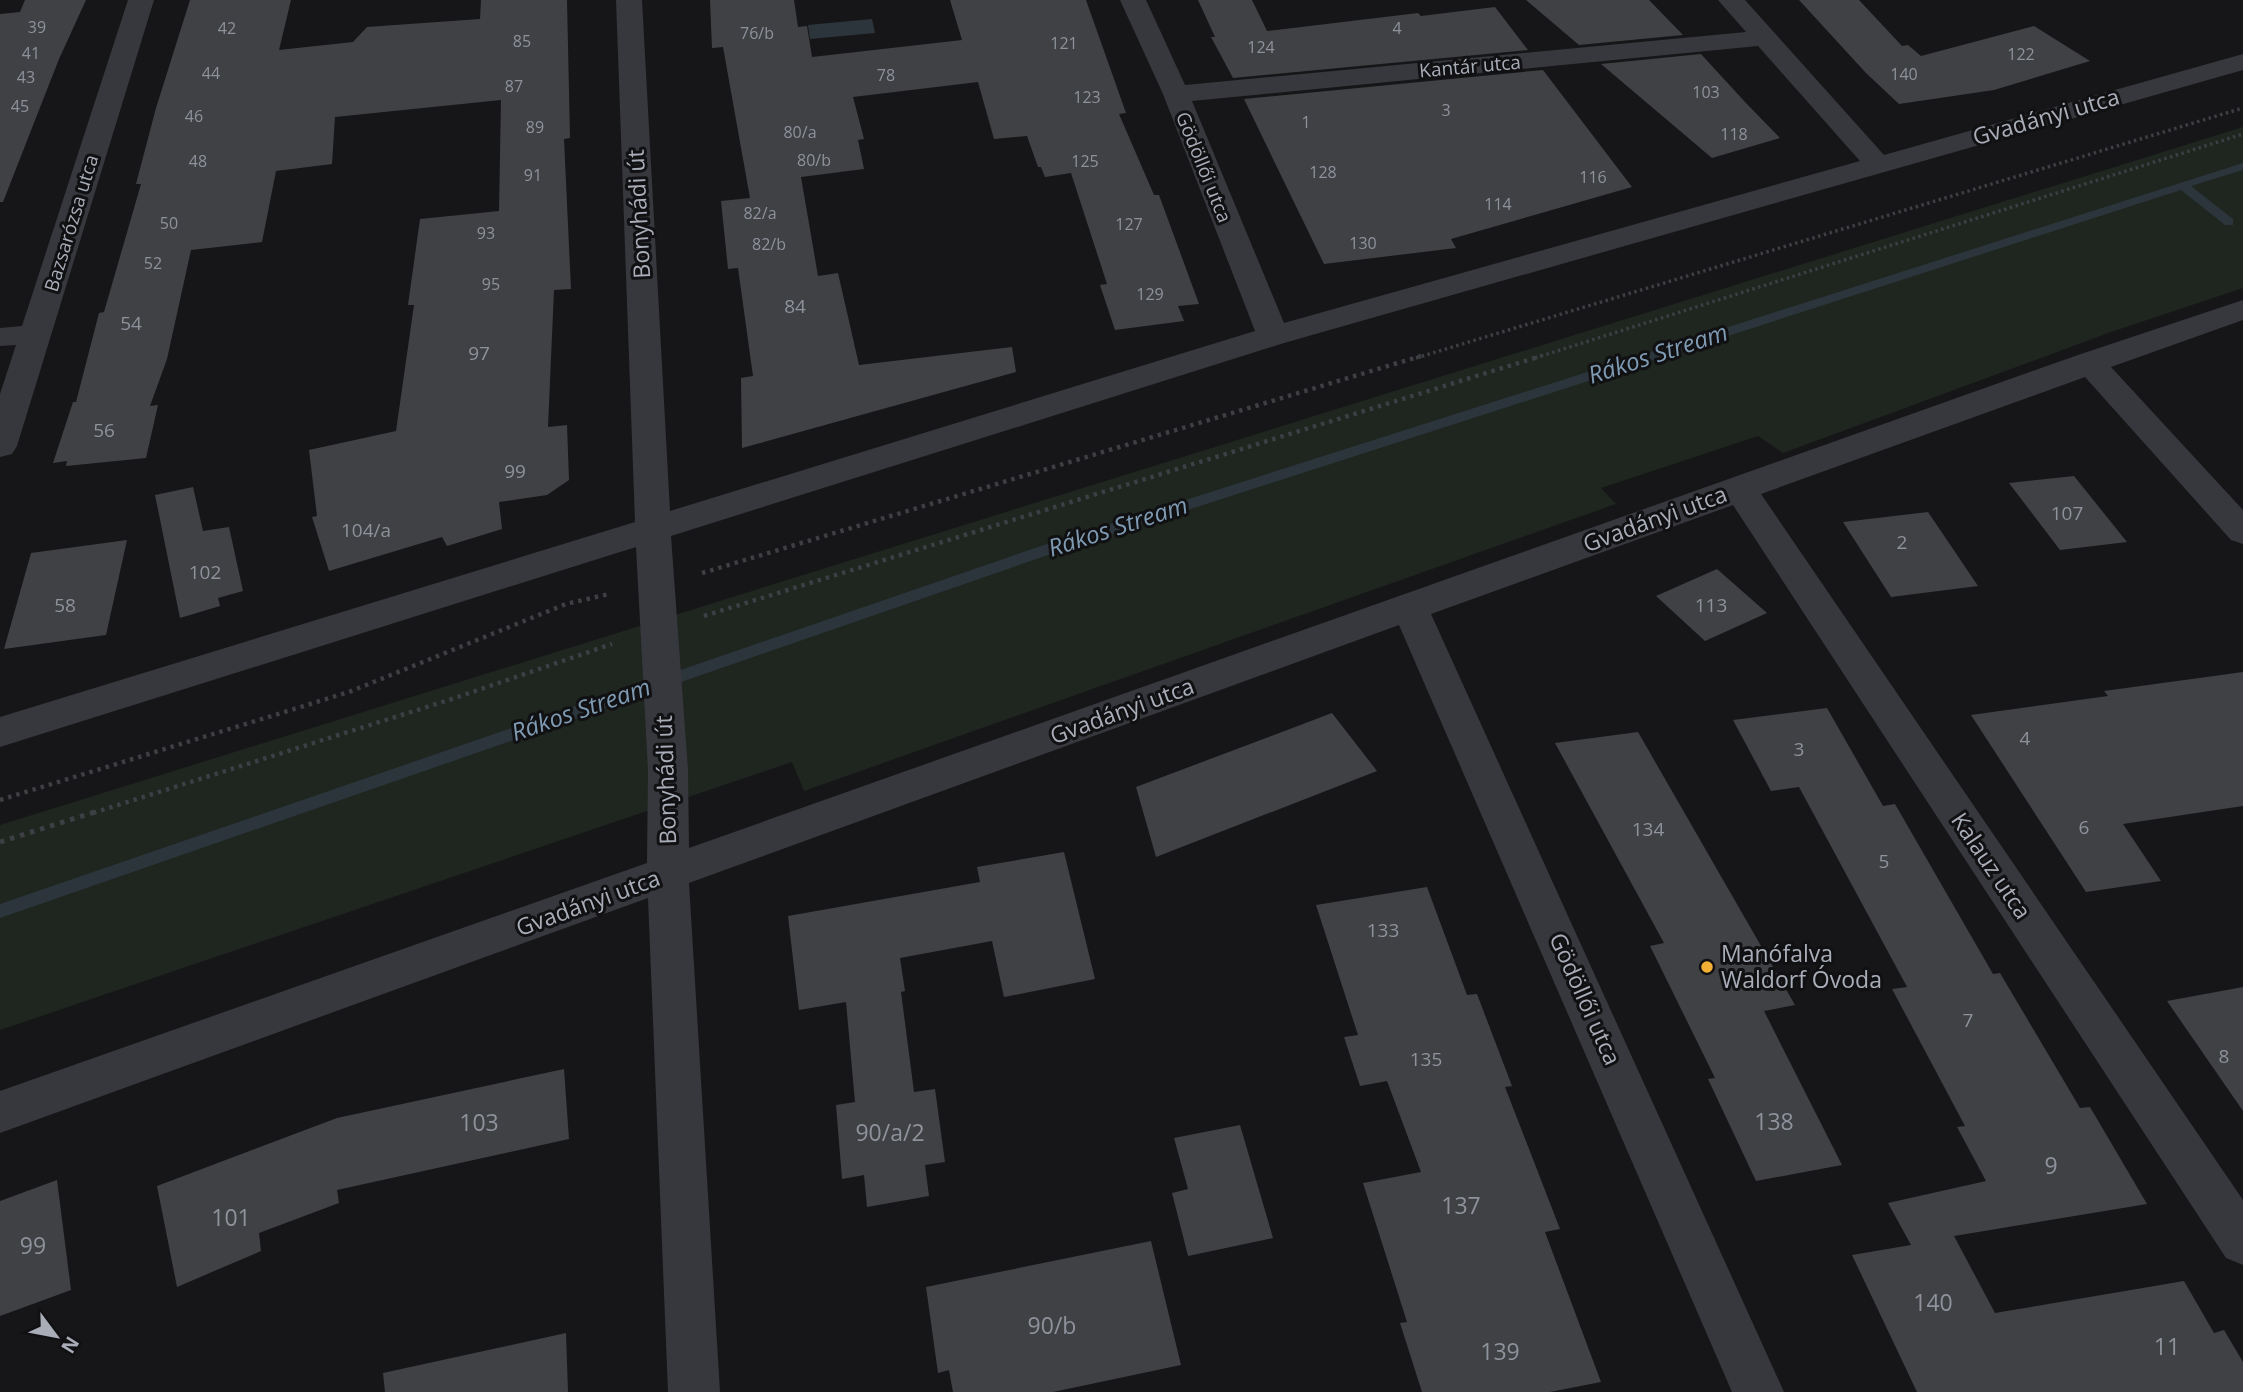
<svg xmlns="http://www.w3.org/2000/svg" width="2243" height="1392" font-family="'Open Sans',sans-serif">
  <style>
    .green { fill: #1e261f }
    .water { fill: #2c353c }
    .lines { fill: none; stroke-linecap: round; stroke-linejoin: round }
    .stream { fill: #2c353c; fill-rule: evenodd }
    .building { fill: #404145 }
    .path-far2 { stroke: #3d3f44; stroke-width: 3.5; stroke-dasharray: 2.5 3.5; stroke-linecap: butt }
    .path-far1 { stroke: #3d3f44; stroke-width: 4.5; stroke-dasharray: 3.5 5; stroke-linecap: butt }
    .path { stroke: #3d3f44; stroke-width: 5; stroke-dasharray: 4.5 6; stroke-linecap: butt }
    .minor { fill: #37383d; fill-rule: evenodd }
    .poi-dot { fill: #f2b134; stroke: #111113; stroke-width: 2.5 }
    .labels { text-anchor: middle; stroke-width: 6; stroke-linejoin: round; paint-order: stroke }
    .far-number-label { font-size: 16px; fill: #8e929b }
    .far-street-label { font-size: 19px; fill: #a8adb8; stroke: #111113 }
    .number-label { font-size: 19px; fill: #8e929b }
    .street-label { font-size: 23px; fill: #a8adb8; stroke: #111113 }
    .poi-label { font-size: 23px; fill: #a8adb8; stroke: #111113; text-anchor: start }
    .near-number-label { font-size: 23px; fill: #8e929b }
    .water-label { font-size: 24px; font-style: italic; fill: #7f9bb3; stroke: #111113 }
  </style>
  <rect width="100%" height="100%" fill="#161618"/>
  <path class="green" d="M2243,127V288L2111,332L1783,453L1758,436L1601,488L1616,504L804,791L792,762L0,1030V825Z"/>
  <path class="water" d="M872,19L875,33L810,39L808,25Z"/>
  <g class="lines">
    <path class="stream" d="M2243,163V170L2191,186L2233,219V225H2225L2181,190L1048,555L0,918V904L1038,547Z"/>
  </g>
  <g class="building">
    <path d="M25,0H86L59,59L3,202H0V14L20,12Z"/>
    <path d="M190,0H291L279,50L353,42L367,27L480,19L481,0H567L570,138L564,139L571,289L554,290L548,427L567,425L569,480L547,495L499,502L502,529L447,546L442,537L329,571L312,517L317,516L309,450L396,431L414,305H408L420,219L499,211L501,100L335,117L332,164L276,171L262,242L191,250L167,359L150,406L158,405L146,458L66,466L67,461L53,463L73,402H76L99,313L104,312L141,184H136L156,108Z"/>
    <path d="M710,0H794L798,27L807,26L812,57L962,40L950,0H1086L1126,113L1119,114L1154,195H1159L1199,304L1178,306L1184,321L1115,330L1100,285L1107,284L1071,173L1045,177L1041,167H1038L1027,136L994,139L978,82L853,97L864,139L858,140L864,169L801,177L818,276L838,273L859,365L1012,347L1016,372L742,448L741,378L753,376L738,268L728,269L721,201L750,198L723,47L712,48Z"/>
    <path d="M1198,0H1252L1267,31L1418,13L1421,16L1495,7L1528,50L1233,78L1211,37H1215Z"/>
    <path d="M1526,0H1649L1683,35L1579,45Z"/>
    <path d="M1799,0H1859L1902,46L1908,45L1921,56L2034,26L2090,61L1994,90L1899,104L1866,73Z"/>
    <path d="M1701,54L1745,102L1780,138L1712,158L1601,64Z"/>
    <path d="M1543,70L1632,187L1451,239L1456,248L1324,264L1244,99Z"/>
    <path d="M2074,476L2127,542L2060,550L2009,483Z"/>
    <path d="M193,487L203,531L229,527L243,591L218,598L220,606L180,618L155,495Z"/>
    <path d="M1928,512L1978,586L1891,597L1843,522Z"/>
    <path d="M127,540L106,635L4,649L31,553Z"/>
    <path d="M1717,569L1767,613L1705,641L1656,596Z"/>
    <path d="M2243,672V806L2123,824L2161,881L2086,892L1971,715L2108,696L2104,691Z"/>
    <path d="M1827,708L1883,806L1895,804L1993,974L2000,973L2080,1108L2090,1107L2147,1204L1954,1236L1995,1313L2184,1281L2214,1333L2224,1330L2243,1362V1392H1917L1852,1255L1911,1245L1888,1203L1986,1181L1957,1127L1965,1126L1892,989L1907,987L1799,787L1771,791L1733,720Z"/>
    <path d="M1332,713L1377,771L1156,857L1136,787Z"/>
    <path d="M1638,732L1795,1005L1764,1011L1842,1165L1756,1181L1708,1079L1715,1078L1650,946L1664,943L1555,743Z"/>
    <path d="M1064,852L1095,979L1004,997L992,941L900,958L905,991L901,992L914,1092L935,1089L945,1162L925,1165L929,1196L867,1207L864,1175L842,1179L836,1105L855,1102L846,1002L799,1010L788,916L980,882L977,867Z"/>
    <path d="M1427,887L1467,995L1477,994L1512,1086L1505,1087L1560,1229L1545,1232L1601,1382L1550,1392H1422L1400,1323L1407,1322L1363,1183L1421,1172L1387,1081L1360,1086L1344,1037L1358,1035L1316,905Z"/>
    <path d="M2243,987V1111L2167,1001Z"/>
    <path d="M564,1069L569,1139L337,1190L339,1203L259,1233L261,1251L177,1287L157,1186L337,1118Z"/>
    <path d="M1240,1125L1273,1238L1188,1256L1172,1193L1188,1189L1174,1138Z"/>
    <path d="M57,1180L71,1290L0,1316V1201Z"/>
    <path d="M1151,1241L1181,1365L1053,1392H953L949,1370L938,1373L926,1287Z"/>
    <path d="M566,1333L568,1392H385L383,1373Z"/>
  </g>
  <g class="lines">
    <g class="path-far2">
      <path d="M1416,358L2243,108"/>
      <path d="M1535,358L2243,134"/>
    </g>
    <g class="path-far1">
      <path d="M702,573L1421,356"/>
      <path d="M704,616L1541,356"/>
      <path d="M0,800L349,692L566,604L609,594"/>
      <path d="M93,813L452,699L612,644"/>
    </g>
    <path class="path" d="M0,842L98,811"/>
    <g class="minor">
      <path d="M128,0H154L17,446L12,454L0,457V394L16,345L0,346V328L22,326Z"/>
      <path d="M616,0H642L670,511L1255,331L1163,94L1120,0H1146L1185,85L1746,32L1718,0H1745L1884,155L2243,54V70L1284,343L671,536L688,770L689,848L2078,355L2243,300V320L2111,367L2243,510V544L2231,540L2085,377L1761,494L2243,1200V1265L2226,1258L1733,505L1431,614L1784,1392H1732L1399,625L689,883L720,1392H668L648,898L0,1133V1091L647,863L648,770L636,547L0,747V717L635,522ZM1758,46L1860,161L1284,323L1192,101Z"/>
    </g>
  </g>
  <circle class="poi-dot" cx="1707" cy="967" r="7"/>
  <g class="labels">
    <g class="far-number-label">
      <text x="37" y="33">39</text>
      <text x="227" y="34">42</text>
      <text x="1397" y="34">4</text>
      <text x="757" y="39">76/b</text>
      <text x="522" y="47">85</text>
      <text x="1064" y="49">121</text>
      <text x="1261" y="53">124</text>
      <text x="31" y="59">41</text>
      <text x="2021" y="60">122</text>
      <text x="211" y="79">44</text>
      <text x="1904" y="80">140</text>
      <text x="886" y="81">78</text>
      <text x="26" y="83">43</text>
      <text x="514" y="92">87</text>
      <text x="1706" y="98">103</text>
      <text x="1087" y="103">123</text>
      <text x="20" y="112">45</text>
      <text x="1446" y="116">3</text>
      <text x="194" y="122">46</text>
      <text x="1306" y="128">1</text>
      <text x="535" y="133">89</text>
      <text x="800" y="138">80/a</text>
      <text x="1734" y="140">118</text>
      <text x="814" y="166">80/b</text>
      <text x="198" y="167">48</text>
      <text x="1085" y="167">125</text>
      <text x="1323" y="178">128</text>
      <text x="533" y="181">91</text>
      <text x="1593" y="183">116</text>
      <text x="1498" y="210">114</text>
      <text x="760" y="219">82/a</text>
      <text x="169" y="229">50</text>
      <text x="1129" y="230">127</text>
      <text x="486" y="239">93</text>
      <text x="1363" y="249">130</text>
      <text x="769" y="250">82/b</text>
      <text x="153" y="269">52</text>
      <text x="491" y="290">95</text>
      <text x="1150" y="300">129</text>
    </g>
    <g class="far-street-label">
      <text transform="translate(1470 66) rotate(-5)" y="7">Kantár utca</text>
      <text transform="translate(1204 167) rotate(68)" y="7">Gödöllői utca</text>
      <text transform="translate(71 223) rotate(-73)" y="7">Bazsarózsa utca</text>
    </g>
    <g class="number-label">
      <text x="795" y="313">84</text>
      <text x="131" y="330">54</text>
      <text x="479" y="360">97</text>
      <text x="104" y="437">56</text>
      <text x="515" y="478">99</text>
      <text x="2067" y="520">107</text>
      <text x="366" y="537">104/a</text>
      <text x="1902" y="549">2</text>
      <text x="205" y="579">102</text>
      <text x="65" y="612">58</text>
      <text x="1711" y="612">113</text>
      <text x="2025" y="745">4</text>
      <text x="1799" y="756">3</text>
      <text x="2084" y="834">6</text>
      <text x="1648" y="836">134</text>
      <text x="1884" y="868">5</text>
      <text x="1383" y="937">133</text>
      <text x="1968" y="1027">7</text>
      <text x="2224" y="1063">8</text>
      <text x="1426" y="1066">135</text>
    </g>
    <g class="street-label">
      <text transform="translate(2046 117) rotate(-16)" y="8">Gvadányi utca</text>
      <text transform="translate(639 214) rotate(-93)" y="8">Bonyhádi út</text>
      <text transform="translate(1655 519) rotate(-20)" y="8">Gvadányi utca</text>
      <text transform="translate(1122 711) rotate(-20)" y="8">Gvadányi utca</text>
      <text transform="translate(666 780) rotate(-92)" y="8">Bonyhádi út</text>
      <text transform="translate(1991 866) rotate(56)" y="8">Kalauz utca</text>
      <text transform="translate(588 903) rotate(-20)" y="8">Gvadányi utca</text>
      <text transform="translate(1585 999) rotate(66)" y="8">Gödöllői utca</text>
    </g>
    <g class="poi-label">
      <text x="1721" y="962">Manófalva<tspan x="1721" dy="26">Waldorf Óvoda</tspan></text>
    </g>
    <g class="near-number-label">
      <text x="1774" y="1130">138</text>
      <text x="479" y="1131">103</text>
      <text x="890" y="1141">90/a/2</text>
      <text x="2051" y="1174">9</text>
      <text x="1461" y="1214">137</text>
      <text x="231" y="1226">101</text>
      <text x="33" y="1254">99</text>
      <text x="1933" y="1311">140</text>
      <text x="1052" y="1334">90/b</text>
      <text x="2167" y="1355">11</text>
      <text x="1500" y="1360">139</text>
    </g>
    <g class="water-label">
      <text transform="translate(1658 354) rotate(-18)" y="8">Rákos Stream</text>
      <text transform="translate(1118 527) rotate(-18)" y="8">Rákos Stream</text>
      <text transform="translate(581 710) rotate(-19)" y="8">Rákos Stream</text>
    </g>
  </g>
  <g transform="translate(56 1336) rotate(122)" stroke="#111113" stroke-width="5" paint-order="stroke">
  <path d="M0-5L12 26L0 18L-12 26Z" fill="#a8adb8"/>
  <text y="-10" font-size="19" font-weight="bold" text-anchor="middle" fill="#a8adb8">N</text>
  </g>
</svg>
